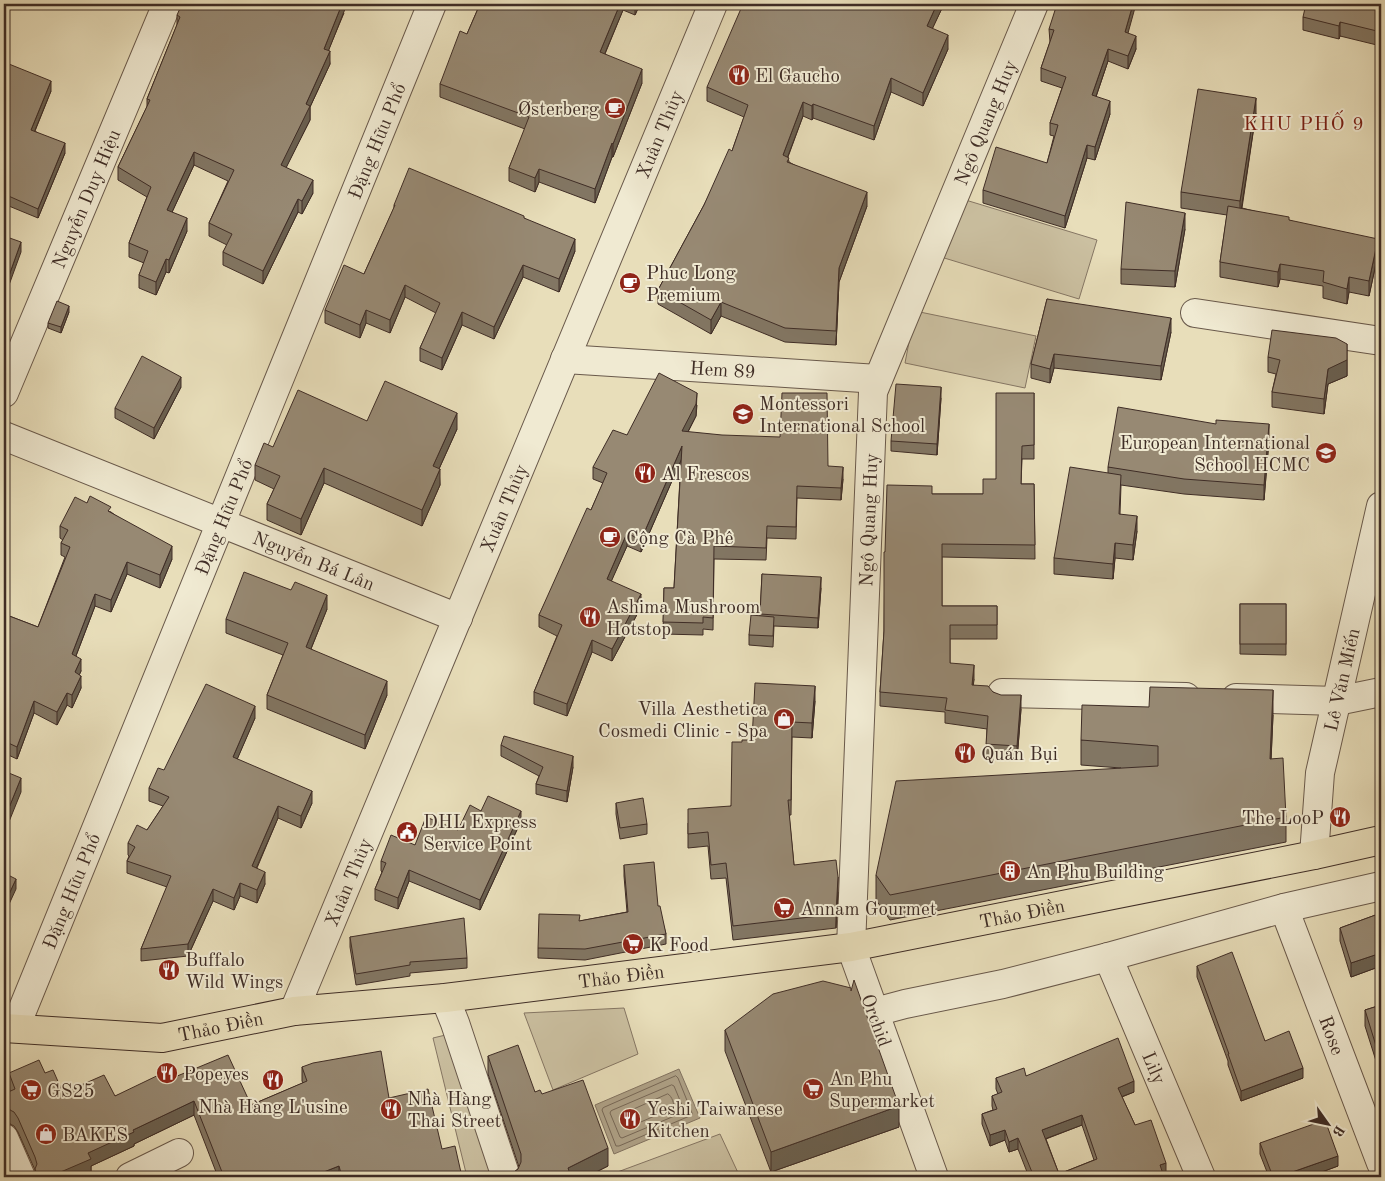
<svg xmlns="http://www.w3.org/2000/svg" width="1385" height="1181" font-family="'Old Standard TT',serif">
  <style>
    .green { fill: #cbc0a1; stroke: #857664 }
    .water { fill: #afa288; stroke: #827361 }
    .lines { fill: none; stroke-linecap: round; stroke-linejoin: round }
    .shore { stroke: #776857; stroke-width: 1 }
    .minor-casing { stroke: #69594b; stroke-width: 30 }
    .major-casing { stroke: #3f2d26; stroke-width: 30 }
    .minor { stroke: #f0ead2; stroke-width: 28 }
    .major { stroke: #e8deba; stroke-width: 28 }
    .wall { fill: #827663; stroke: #3f2d26; fill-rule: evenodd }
    .shaded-wall { fill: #6a6050; stroke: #3f2d26 }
    .building { fill: #978973; stroke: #3f2d26; fill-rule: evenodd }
    .labels { text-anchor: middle; stroke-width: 4; stroke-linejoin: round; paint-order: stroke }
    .poi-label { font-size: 19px; fill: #3f2d26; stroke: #f0ead2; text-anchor: start }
    .street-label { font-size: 19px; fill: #3f2d26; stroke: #f0ead2 }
    .neighbourhood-label { font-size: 20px; letter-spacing: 1px; fill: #7a1f14; stroke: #f0ead2 }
  </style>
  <rect width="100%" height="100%" fill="#e8deba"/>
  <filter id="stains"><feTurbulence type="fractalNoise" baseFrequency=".004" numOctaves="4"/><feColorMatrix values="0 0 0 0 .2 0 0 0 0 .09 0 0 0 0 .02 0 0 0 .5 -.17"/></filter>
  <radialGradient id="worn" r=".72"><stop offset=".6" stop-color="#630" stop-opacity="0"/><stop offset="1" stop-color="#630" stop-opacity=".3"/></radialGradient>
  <g class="green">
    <path d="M959,198L1097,240L1079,299L941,257Z"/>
    <path d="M915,311L1036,336L1025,388L905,363Z"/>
    <path d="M624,1008L638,1054L553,1090L524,1013Z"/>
    <path d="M454,1033L502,1177H467L433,1038Z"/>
    <path d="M720,1134L740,1177H604Z"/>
  </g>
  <path class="water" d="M679,1069L700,1118L614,1154L595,1105Z"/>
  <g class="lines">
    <g class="shore">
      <path d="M676,1076L678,1078L692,1113V1115L619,1146H616L602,1110L603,1108Z"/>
      <path d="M672,1085L674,1086L684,1110V1112L622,1138L620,1137L610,1113L611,1111Z"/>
      <path d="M668,1094C672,1096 675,1105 673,1108L627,1128L624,1127L620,1117L621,1115Z"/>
    </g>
    <g class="minor-casing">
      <g id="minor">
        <path d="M1195,313L1381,341"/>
        <path id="s1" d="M565,359L878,379"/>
        <path id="s2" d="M4,393L167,4"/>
        <path id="s3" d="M4,436L458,618"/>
        <path d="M1002,693L1186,697"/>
        <path d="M1236,698L1337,701L1381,692"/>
        <path id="s4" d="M1314,855L1320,773L1381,506"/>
        <path id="s5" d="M1284,908L1381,1163"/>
        <path id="s6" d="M1108,957L1201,1177"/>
        <path d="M445,998L455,1023L506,1177"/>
        <path id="s7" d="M294,1011L713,4"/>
        <path d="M875,1012L905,1004L1003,984L1108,957L1284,908L1381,886"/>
        <path id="s8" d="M15,1028L432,4"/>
        <path d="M4,1138L21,1177"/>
        <path d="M130,1177L179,1153"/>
        <path id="s9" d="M934,1177L851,947L873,392L1034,4"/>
      </g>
    </g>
    <g class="major-casing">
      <g id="major">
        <path id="s10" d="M4,1028L162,1038L294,1011L445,998L851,947L1314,855L1381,840"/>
      </g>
    </g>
    <use href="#minor" class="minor"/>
    <use href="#major" class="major"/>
  </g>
  <g class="wall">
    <path d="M480,4H640L635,15L623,10L605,54L642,83L613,157H612L595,203L539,182L535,192L509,181V168L525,129L440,97V84L467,34Z"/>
    <path d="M944,4L932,29L948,49L923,106L891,92L874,140L813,118L812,120L803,116L788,157L789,162L867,206L839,282L836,345L785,342L721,316L711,334L658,304V290L704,205L732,151L744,117L707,101V87L873,9Z"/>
    <path d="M1381,4V46L1340,36L1339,39L1303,30V17Z"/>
    <path d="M344,13L328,51L330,64L310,107V120L286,167L313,193L302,214L298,212L263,284L223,265V252L227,245L209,236V223L228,181L194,165L172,212L187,231L169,273L166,272L156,295L139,288V275L144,263L129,257V243L147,197L118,180V167L147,107V99L177,25V15Z"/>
    <path d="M1049,29L1128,33L1136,49L1128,69L1108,61L1096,97L1110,114L1095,160L1087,158L1065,228L983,203V190L1047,163L1054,136L1050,135V123L1062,88L1041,81V68L1050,42Z"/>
    <path d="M4,62L51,91L35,131L65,153L38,218L4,204Z"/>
    <path d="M1256,113L1242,208L1289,220L1378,254L1369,296L1349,292L1347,304L1323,298V286L1280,279L1278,287L1220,277V262L1227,215L1181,208V192Z"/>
    <path d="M394,205L524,218L575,251L559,292L523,277L494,339L462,325L442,370L420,361V348L436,313L405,297L390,333L366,323L360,338L325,323V310L364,274L394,208Z"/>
    <path d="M1185,229L1175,287L1121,284V269Z"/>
    <path d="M1047,299L1171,332L1161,380L1054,368L1050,383L1031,378V364Z"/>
    <path d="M69,312L61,333L48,328V323Z"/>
    <path d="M1268,357L1347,360V376L1328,384L1324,414L1272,407V392L1276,374L1268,372Z"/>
    <path d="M181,387L154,439L115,418V408Z"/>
    <path d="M1034,393V459H1022L1021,484H1034L1035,559L942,557V606H997V639H950V663L974,679L973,685L993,692L1021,709L1017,760L986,758L987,729L945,723V712L880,706V692L884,631L885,552L932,494H983L996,479Z"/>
    <path d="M941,398L937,455L891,451V441Z"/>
    <path d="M697,405L696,416L688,432L828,466L843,479L841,500L797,498L796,539L767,538L766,560L714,559L713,630L703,629V635L663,634L664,588H674L681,460L641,552L627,546L611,581L641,607L612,661L592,652L567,716L534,704V692L557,636L539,627V615L591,510L603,483L593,479V467L627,435Z"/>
    <path d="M367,421L457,429L439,469L440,485L422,526L324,483L301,535L267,520V504L274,489L255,480V465L273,447Z"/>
    <path d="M1269,440L1264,500L1184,494L1121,485L1120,514L1137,531L1133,560L1115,558L1113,579L1054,574V558L1108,473V467Z"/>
    <path d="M87,503L111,512L172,559L160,588L127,574L111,612L95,606L76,656L81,671L79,675L81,688L72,708L67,705L57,725L34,713L17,759L4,753V614L38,627L65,557L61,555V543L63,540L60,538V526Z"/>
    <path d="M762,574L821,588L818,628L774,626L773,647L749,645V635L760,615Z"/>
    <path d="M1240,604H1286V655L1240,654Z"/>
    <path d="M327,609L311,649L387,695L365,749L267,709V695L283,655L226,633V619Z"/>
    <path d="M815,701L812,738L792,737L791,815H789L794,865L838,892L836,928L733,940L726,878L711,879L708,846L688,848V823L731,806L752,740Z"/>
    <path d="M1273,715L1271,759L1286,817V842L890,920L876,900V875L1121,768L1081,765V740Z"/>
    <path d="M255,718L237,759L312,803L301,828L278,818L257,868L265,884L257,903L240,896L234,910L213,901L188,956L141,961V949L167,887L127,873V861L129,856L128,855V843L147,830L163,806L149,801V788L164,770Z"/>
    <path d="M501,745L573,767L567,802L536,794V784L539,776L501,756Z"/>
    <path d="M616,803L647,824V834L620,839L616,814Z"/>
    <path d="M481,811L521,821L480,910L409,881L398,909L375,900V889L382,872L381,871V861L415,845L458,830Z"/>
    <path d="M624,865L658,906L666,934V944L585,960L538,958V948L580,921L627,912L624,876Z"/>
    <path d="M1381,913V966L1351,977L1340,941V928Z"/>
    <path d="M350,937L467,958V968L410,973V976L356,985L350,947Z"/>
    <path d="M1197,966L1265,1041L1303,1078L1241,1101L1228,1065V1061L1197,977Z"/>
    <path d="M1381,1005V1063L1377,1064L1365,1026V1010Z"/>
    <path d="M725,1030L899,1127L771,1172L725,1051Z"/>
    <path d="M488,1056L535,1092L542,1094L608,1166L586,1177H514V1172L518,1169L519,1167L488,1074Z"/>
    <path d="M302,1067L389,1098L442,1149L462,1177H218L194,1115L134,1144V1146L91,1166V1173L81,1177H35V1170L18,1132L14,1126L10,1124L4,1109V1094L10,1091L9,1087V1073H45L63,1093L115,1096L170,1079L251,1105L303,1083L302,1081Z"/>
    <path d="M1026,1076L1134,1092L1122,1097L1135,1125L1166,1174L1163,1175L1164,1177H1029L1018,1149L1009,1152L1005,1140L990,1146L982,1124V1114L993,1110L992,1106V1096L998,1094L996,1089V1078ZM1082,1125L1094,1160L1059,1174L1046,1139Z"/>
    <path d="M1260,1143L1338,1166L1308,1177H1269L1260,1154Z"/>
  </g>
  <g class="shaded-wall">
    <path d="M342,4H347L324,62V49Z"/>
    <path d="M620,4H623V10L600,65V52Z"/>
    <path d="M635,4H640L635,15Z"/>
    <path d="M937,4H944L927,40V26Z"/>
    <path d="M1133,4H1136L1125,44V32Z"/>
    <path d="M1340,22V36L1339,39V26Z"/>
    <path d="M948,35V49L923,106V93Z"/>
    <path d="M1136,36V49L1128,69V56Z"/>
    <path d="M1108,49V61L1092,108V95Z"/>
    <path d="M330,51V64L310,107V120L281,178V165L306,104Z"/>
    <path d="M642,69V83L613,157V144Z"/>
    <path d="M891,78V92L874,140V126Z"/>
    <path d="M51,81V91L31,140V130Z"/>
    <path d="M1256,98V113L1240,217V201Z"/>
    <path d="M1110,101V114L1095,160V147Z"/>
    <path d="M803,102V116L783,169V155Z"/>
    <path d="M813,104V118L812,120V106Z"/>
    <path d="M65,143V153L38,218V209Z"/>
    <path d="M612,143V157L595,203V189Z"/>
    <path d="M1087,145V158L1065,228V216Z"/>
    <path d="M194,152V165L167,223V210Z"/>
    <path d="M539,169V182L535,192V178Z"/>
    <path d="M313,180V193L302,214V201Z"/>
    <path d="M867,192V206L839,282L836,345L839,268Z"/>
    <path d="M298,199V212L263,284V271Z"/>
    <path d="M1185,213V229L1175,287V271Z"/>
    <path d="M187,218V231L169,273V260Z"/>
    <path d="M575,239V251L559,292V279Z"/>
    <path d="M1378,239V254L1369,296V281Z"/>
    <path d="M21,242V252L9,285V295L4,308V299L6,284Z"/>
    <path d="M166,259V272L156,295V282Z"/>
    <path d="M1280,264V279L1278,287V272Z"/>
    <path d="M523,265V277L494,339V327Z"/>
    <path d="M1349,277V292L1347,304V289Z"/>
    <path d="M405,285V297L390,333V320Z"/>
    <path d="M721,302V316L711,334V320Z"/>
    <path d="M69,306V312L61,333V327Z"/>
    <path d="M366,310V323L360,338V325Z"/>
    <path d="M462,312V325L442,370V358Z"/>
    <path d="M1171,318V332L1161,380V366Z"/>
    <path d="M1347,344V376L1328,384L1324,414V399L1328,369Z"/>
    <path d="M1054,354V368L1050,383V369Z"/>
    <path d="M181,377V387L154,439V428Z"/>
    <path d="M941,387V398L937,455V444Z"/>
    <path d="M697,393L696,416L682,443V431Z"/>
    <path d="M457,413V429L433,482V466Z"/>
    <path d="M1269,424V440L1264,500V485Z"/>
    <path d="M682,446V458L641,552V540Z"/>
    <path d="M843,467V479L841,500V488Z"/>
    <path d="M324,468V483L301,535V519Z"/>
    <path d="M440,469V485L422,526V510Z"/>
    <path d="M1137,516V531L1133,560V545Z"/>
    <path d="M627,533V546L607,591V579Z"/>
    <path d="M1115,543V558L1113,579V564Z"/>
    <path d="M172,546V559L160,588V575Z"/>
    <path d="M127,562V574L111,612V600Z"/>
    <path d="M821,577V588L818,628V618Z"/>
    <path d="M95,594V606L72,666V654Z"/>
    <path d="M641,594V607L612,661V649Z"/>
    <path d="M327,595V609L306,661V647Z"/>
    <path d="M592,640V652L567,716V704Z"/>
    <path d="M81,659V671L75,685V672Z"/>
    <path d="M974,665V679L972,699V685Z"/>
    <path d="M81,676V688L72,708V695Z"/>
    <path d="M387,681V695L365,749V735Z"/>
    <path d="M815,686V701L812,738V723Z"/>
    <path d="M1273,690V715L1270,784V759Z"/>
    <path d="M67,693V705L57,725V712Z"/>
    <path d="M1021,695V709L1017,760V746Z"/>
    <path d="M34,701V713L17,759V747Z"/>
    <path d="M255,706V718L233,769V757Z"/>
    <path d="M573,756V767L567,802V791Z"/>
    <path d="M21,778V792L4,834V820Z"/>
    <path d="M312,791V803L301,828V816Z"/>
    <path d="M278,806V818L252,878V866Z"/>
    <path d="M521,811V821L480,910V900Z"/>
    <path d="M409,870V881L398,909V898Z"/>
    <path d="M265,872V884L257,903V890Z"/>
    <path d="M838,877V892L836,928V914Z"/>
    <path d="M16,879V889L4,915V905Z"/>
    <path d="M240,883V896L234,910V898Z"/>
    <path d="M213,889V901L188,956V944Z"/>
    <path d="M1381,953V966L1351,977V963Z"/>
    <path d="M1381,1047V1063L1377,1064V1049Z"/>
    <path d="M1303,1068V1078L1241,1101V1091Z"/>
    <path d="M1134,1081V1092L1118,1098V1088Z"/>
    <path d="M194,1101V1115L134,1144V1146L91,1166V1173L81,1177H49L88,1153L133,1130Z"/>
    <path d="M899,1106V1127L771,1172V1152Z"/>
    <path d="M1082,1115V1125L1042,1140V1130Z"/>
    <path d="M1005,1130V1140L990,1146V1135Z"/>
    <path d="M1018,1138V1149L1009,1152V1142Z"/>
    <path d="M608,1148V1166L586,1177H568V1168Z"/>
    <path d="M1338,1156V1166L1308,1177H1278Z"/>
    <path d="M1166,1163V1174L1160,1176V1165Z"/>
    <path d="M339,1166V1177H311Z"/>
  </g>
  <g class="building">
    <path d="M182,4H342L324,49L330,51L306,104L310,106L281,165L313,180L302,201L298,199L263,271L223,252L232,234L209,223L234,170L194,152L167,210L187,218L169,260L166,259L156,282L139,275L148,251L129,243L151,187L118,167L150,100L147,99L180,17L177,15Z"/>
    <path d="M480,4H620L600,52L642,69L613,144L612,143L595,189L539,169L535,178L509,168L529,117L440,84L460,31L467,34Z"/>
    <path d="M743,4H861L873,9L875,4H937L927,26L948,35L923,93L891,78L874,126L813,104L812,106L803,102L783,155L789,158L787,162L867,192L839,268L836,331L785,328L721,302L711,320L658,290L704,205L729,149L732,151L748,105L707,87Z"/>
    <path d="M1057,4H1133L1125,32L1136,36L1128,56L1108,49L1092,95L1110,101L1095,147L1087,145L1065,216L983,190L996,147L1047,163L1058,125L1050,123L1066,77L1041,68L1054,30L1049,29Z"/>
    <path d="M1306,4H1381V32L1340,22L1339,26L1303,17Z"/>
    <path d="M4,62L51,81L31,130L65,143L38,209L4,194Z"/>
    <path d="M1198,89L1256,98L1240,201L1181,192Z"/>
    <path d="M409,168L524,216V218L575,239L559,279L523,265L494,327L462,312L442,358L420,348L440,303L405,285L390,320L366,310L360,325L325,310L344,265L364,274L395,205H394Z"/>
    <path d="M1126,202L1185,213L1175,271L1121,269Z"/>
    <path d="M1228,206L1289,217V220L1378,239L1369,281L1349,277L1347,289L1323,282L1324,271L1280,264L1278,272L1220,262Z"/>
    <path d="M4,236L21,242L6,284L9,285L4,299Z"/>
    <path d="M1047,299L1171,318L1161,366L1054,354L1050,369L1031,364Z"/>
    <path d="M57,301L69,306L61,327L48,323Z"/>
    <path d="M1272,330L1336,338L1347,344V360L1328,369L1324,399L1272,392L1280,360L1268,357Z"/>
    <path d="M142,356L181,377L154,428L115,408Z"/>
    <path d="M659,373L697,393L696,404L682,431L722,435L780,437L782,393H827L828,466L843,467L841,488L797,486L796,527L767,526L766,548L714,546L713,618L703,617V623L663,622L664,588H674L682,446L641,540L627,533L607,579L641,594L612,649L592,640L567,704L534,692L562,625L539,615L587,508L591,510L607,473L593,467L613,430L627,435Z"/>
    <path d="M385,381L457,413L433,466L440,469L422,510L324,468L301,519L267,504L280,476L255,465L264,443L273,447L298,390L367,421Z"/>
    <path d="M896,384L941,387L937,444L891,441Z"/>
    <path d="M996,393H1034V445L1022,446L1021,484H1034L1035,545L942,544V606H997V625H950V663L974,665L972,685L988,686L993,692L1001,695H1021L1017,746L986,744L988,716L945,710L947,698L880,692L884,631V552H885L887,485L932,486V494H983V479H996Z"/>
    <path d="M1118,407L1216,424V420L1269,424L1264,485L1184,479L1108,467Z"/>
    <path d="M1070,467L1121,475L1119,514L1137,516L1133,545L1115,543L1113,564L1054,558Z"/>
    <path d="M90,496L111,507L108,511L172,546L160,575L127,562L111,600L95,594L72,654L81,659L75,672L81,676L72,695L67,693L57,712L34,701L17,747L4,741V614L38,627L70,547L61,543L68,530L60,526L75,497L87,503Z"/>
    <path d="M244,572L291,590L295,582L327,595L306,647L387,681L365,735L267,695L288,643L226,619Z"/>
    <path d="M762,574L821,577L818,618L760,614Z"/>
    <rect x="1240" y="604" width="46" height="40"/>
    <path d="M751,615L774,617L773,636L749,635Z"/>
    <path d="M755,683L815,686L812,723L792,722L791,800H788L794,865L836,860L838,877L836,914L733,926L726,863L711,865L708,832L688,834V809L731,806L732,742H742V740H752Z"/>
    <path d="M206,684L255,706L233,757L312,791L301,816L278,806L252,866L265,872L257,890L240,883L234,898L213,889L188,944L141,949L171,876L127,861L135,847L128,843L137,825L147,830L169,797L149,788L158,768L164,770Z"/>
    <path d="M1150,687L1273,690L1270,759L1283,758L1286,817L890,895L876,875L896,781L1158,766V746L1081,740L1082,705L1149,707Z"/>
    <path d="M504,736L573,756L567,791L536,784L543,767L501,745Z"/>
    <path d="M4,771L21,778L4,820Z"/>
    <path d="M488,796L521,811L480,900L409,870L398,898L375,889L386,863L381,861L391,835L415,845L426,817L458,830L470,805L481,811Z"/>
    <path d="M643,798L647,824L620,828L616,803Z"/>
    <path d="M654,862L658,906H660L666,934L585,949L538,948L539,914L580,915L579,921L628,912L624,865Z"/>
    <path d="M4,873L16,879L4,905Z"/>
    <path d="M1381,913V953L1351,963L1340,928Z"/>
    <path d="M464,918L467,958L410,962V965L356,974L350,937Z"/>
    <path d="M1232,952L1265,1041L1289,1031L1303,1068L1241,1091L1228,1054H1229L1197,966Z"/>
    <path d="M854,980L899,1106L771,1152L725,1030L773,994L823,981L851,988V991Z"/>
    <path d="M1381,1005V1047L1377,1049L1365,1010Z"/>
    <path d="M1118,1038L1134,1081L1118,1088L1135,1125L1151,1120L1166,1163L1160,1165L1164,1177H1034L1018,1138L1009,1142L1005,1130L990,1135L982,1114L997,1109L992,1096L1002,1092L996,1078L1024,1068L1026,1076ZM1082,1115L1097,1159L1059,1174L1042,1130Z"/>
    <path d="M518,1045L535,1092L540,1090L542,1094L583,1080L608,1148L568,1168L571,1177H516L514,1172L518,1169L521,1162V1154L488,1056Z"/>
    <path d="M381,1051L389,1098L428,1089L442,1149L455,1146L462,1177H342L339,1166L311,1177H224L194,1101L133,1130L134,1132L88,1153L91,1159L49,1177H38L35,1169L37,1164L35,1157L18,1118L14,1112L10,1110L4,1095V1094L15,1089L9,1073L39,1060L45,1073L53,1070L63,1093L104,1075L115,1096L167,1071L170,1079L228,1055L251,1105L307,1081L302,1067L313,1063Z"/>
    <path d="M1325,1120L1338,1156L1278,1177H1273L1260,1143Z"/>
  </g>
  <defs>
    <g id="restaurant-disc" transform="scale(1.125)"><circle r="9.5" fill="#8f2418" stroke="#f0ead2"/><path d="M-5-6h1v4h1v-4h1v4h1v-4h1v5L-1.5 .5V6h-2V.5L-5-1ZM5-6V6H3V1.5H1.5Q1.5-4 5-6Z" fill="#fff"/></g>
    <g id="cafe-disc" transform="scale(1.125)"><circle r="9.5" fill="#8f2418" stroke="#f0ead2"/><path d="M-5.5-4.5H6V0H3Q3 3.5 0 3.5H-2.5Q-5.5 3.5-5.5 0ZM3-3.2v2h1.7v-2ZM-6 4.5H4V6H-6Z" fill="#fff"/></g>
    <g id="school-disc" transform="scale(1.125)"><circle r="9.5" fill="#8f2418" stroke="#f0ead2"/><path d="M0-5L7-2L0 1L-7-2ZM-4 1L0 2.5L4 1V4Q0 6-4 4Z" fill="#fff"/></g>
    <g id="shop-disc" transform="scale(1.125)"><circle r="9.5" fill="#8f2418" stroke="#f0ead2"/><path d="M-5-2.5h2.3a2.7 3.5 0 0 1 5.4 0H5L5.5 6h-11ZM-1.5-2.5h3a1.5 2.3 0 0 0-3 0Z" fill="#fff"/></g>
    <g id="civic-disc" transform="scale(1.125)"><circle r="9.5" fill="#8f2418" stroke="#f0ead2"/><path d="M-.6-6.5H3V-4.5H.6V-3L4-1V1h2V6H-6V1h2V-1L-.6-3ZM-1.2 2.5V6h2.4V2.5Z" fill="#fff"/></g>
    <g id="building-disc" transform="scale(1.125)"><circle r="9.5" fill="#8f2418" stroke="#f0ead2"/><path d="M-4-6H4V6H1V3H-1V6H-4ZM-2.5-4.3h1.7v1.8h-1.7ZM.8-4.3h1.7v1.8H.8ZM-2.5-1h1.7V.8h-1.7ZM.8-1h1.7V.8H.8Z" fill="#fff"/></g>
    <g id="supermarket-disc" transform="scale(1.125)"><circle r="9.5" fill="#8f2418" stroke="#f0ead2"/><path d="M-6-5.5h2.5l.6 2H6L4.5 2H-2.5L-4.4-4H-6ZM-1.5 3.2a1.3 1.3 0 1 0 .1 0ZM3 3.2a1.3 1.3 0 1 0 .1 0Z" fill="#fff"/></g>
  </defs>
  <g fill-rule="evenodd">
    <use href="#restaurant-disc" x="739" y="75"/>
    <use href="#cafe-disc" x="615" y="108"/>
    <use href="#cafe-disc" x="630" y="283"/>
    <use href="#school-disc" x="743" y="414"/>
    <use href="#school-disc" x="1326" y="453"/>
    <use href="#restaurant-disc" x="645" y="473"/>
    <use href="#cafe-disc" x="610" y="537"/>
    <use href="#restaurant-disc" x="590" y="617"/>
    <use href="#shop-disc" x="784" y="719"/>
    <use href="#restaurant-disc" x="965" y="753"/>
    <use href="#restaurant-disc" x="1340" y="817"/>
    <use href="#civic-disc" x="407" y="832"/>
    <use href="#building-disc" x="1010" y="871"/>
    <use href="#supermarket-disc" x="784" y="908"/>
    <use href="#supermarket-disc" x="633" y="944"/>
    <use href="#restaurant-disc" x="169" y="970"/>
    <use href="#restaurant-disc" x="167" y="1073"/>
    <use href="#restaurant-disc" x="273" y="1080"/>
    <use href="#supermarket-disc" x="813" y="1089"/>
    <use href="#supermarket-disc" x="31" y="1090"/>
    <use href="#restaurant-disc" x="391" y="1109"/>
    <use href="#restaurant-disc" x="630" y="1119"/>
    <use href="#shop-disc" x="46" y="1134"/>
  </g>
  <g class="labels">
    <g class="poi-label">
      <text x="755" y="82">El Gaucho</text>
      <text x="599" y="115" text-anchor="end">Østerberg</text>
      <text x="646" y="279">Phuc Long<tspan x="646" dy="22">Premium</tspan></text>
      <text x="759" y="410">Montessori<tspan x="759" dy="22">International School</tspan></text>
      <text x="1310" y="449" text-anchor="end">European International<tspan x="1310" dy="22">School HCMC</tspan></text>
      <text x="661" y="480">Al Frescos</text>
      <text x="626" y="544">Cộng Cà Phê</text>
      <text x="606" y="613">Ashima Mushroom<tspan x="606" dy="22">Hotstop</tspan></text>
      <text x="768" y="715" text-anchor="end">Villa Aesthetica<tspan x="768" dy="22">Cosmedi Clinic - Spa</tspan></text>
      <text x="981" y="760">Quán Bụi</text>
      <text x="1324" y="824" text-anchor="end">The LooP</text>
      <text x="423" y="828">DHL Express<tspan x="423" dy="22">Service Point</tspan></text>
      <text x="1026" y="878">An Phu Building</text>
      <text x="800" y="915">Annam Gourmet</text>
      <text x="649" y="951">K Food</text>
      <text x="185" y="966">Buffalo<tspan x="185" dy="22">Wild Wings</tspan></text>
      <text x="183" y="1080">Popeyes</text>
      <text x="829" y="1085">An Phu<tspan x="829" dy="22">Supermarket</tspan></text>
      <text x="47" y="1097">GS25</text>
      <text x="407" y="1105">Nhà Hàng<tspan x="407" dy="22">Thai Street</tspan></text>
      <text x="273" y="1113" text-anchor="middle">Nhà Hàng L'usine</text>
      <text x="646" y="1115">Yeshi Taiwanese<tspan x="646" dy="22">Kitchen</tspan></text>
      <text x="62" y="1141">BAKES</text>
    </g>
    <g class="street-label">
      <text dy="7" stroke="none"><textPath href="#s9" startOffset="1092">Ngô Quang Huy</textPath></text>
      <text dy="7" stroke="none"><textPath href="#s7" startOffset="950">Xuân Thủy</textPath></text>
      <text dy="7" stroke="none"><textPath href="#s8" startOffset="958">Đặng Hữu Phổ</textPath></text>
      <text dy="7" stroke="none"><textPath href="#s2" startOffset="211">Nguyễn Duy Hiệu</textPath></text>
      <text dy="7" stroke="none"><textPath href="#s1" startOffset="158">Hem 89</textPath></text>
      <text dy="7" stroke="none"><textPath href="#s7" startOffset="545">Xuân Thủy</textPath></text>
      <text dy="7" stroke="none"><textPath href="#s8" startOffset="552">Đặng Hữu Phổ</textPath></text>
      <text dy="7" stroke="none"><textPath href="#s9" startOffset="672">Ngô Quang Huy</textPath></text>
      <text dy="7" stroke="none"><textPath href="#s3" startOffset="334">Nguyễn Bá Lân</textPath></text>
      <text dy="7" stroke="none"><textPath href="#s4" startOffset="178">Lê Văn Miến</textPath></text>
      <text dy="7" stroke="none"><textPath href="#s7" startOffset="140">Xuân Thủy</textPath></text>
      <text dy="7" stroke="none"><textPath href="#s8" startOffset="148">Đặng Hữu Phổ</textPath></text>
      <text dy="7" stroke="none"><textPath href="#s10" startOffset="1028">Thảo Điền</textPath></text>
      <text dy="7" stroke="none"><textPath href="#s10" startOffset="622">Thảo Điền</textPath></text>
      <text transform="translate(877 1020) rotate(70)" y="7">Orchid</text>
      <text dy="7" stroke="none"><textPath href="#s10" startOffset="218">Thảo Điền</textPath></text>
      <text dy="7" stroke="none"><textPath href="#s5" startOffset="136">Rose</textPath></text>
      <text dy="7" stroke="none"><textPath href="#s6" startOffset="120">Lily</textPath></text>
    </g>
    <g class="neighbourhood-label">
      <text x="1304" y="130">KHU PHỐ 9</text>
    </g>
  </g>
  <rect width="1385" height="1181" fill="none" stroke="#e8deba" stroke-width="20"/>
  <rect x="5" y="5" width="1375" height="1171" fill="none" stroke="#3f2d26" stroke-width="2.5"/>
  <rect x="10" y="10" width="1365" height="1161" fill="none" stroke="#3f2d26"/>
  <g transform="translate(1328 1124) rotate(123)" stroke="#f0ead2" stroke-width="4" paint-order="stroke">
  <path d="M0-4L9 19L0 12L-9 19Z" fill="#3f2d26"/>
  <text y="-8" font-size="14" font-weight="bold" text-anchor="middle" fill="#3f2d26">B</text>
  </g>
  <rect width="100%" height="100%" filter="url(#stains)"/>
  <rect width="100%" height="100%" fill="url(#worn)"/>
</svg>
